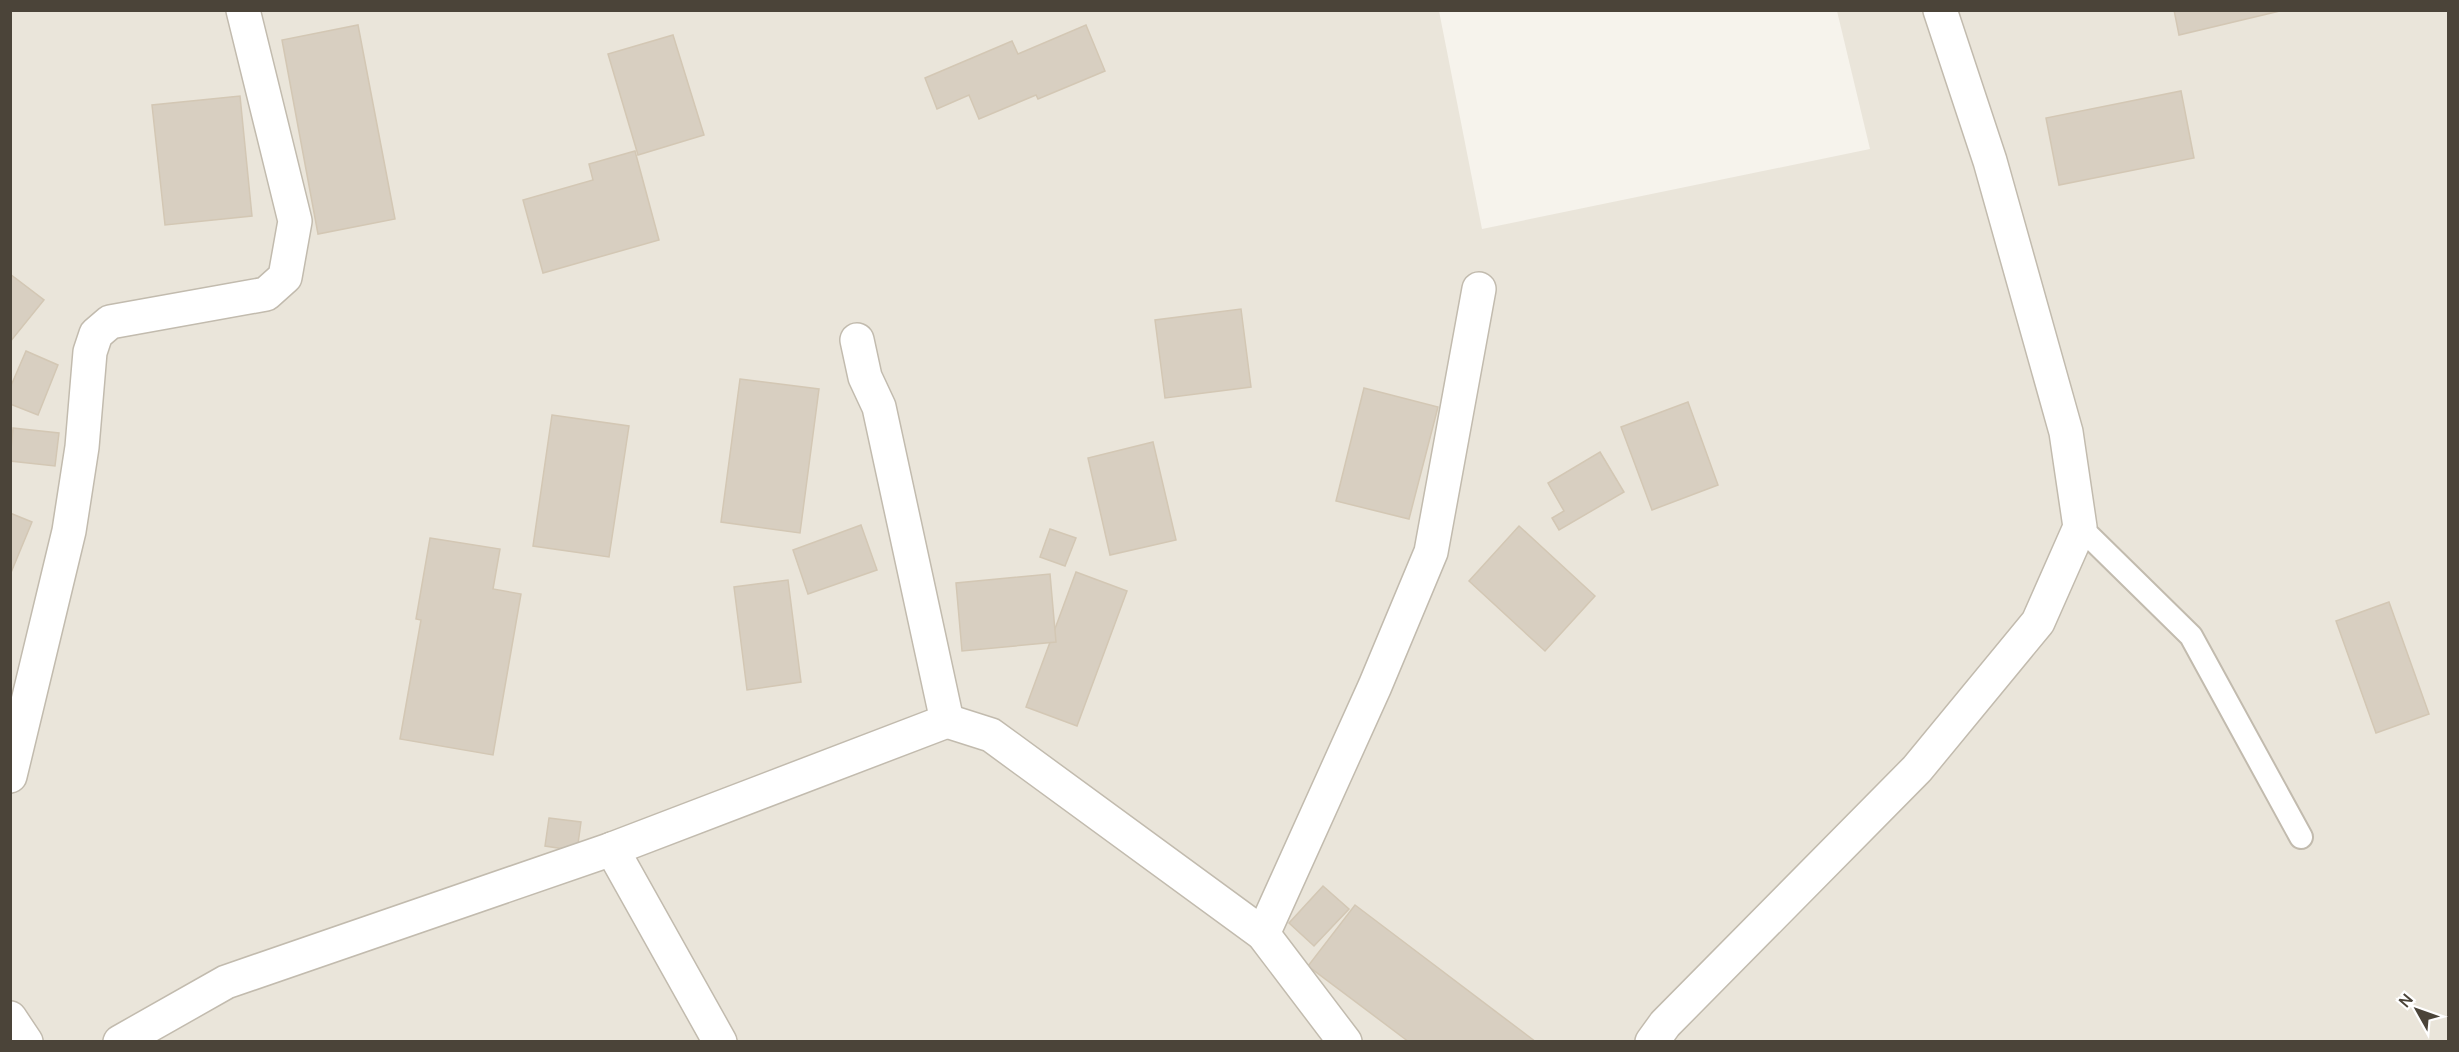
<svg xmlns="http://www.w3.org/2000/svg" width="2459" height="1052" font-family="Manrope,sans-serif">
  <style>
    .residential { fill: #eae5da }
    .building { fill: #d8cfc1; stroke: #d3c7b4; stroke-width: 1.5 }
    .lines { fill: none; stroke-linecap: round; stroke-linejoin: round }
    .service-casing { stroke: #c2bbae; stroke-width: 26 }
    .minor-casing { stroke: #c2bbae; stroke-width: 36 }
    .service { stroke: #fff; stroke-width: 22 }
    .minor { stroke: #fff; stroke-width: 33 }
  </style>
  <rect width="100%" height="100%" fill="#f6f3ec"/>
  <path class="residential" d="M10,11H1439L1482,229L1870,149L1837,11H2448V1041H11Z"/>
  <g class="building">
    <path d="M2174,10H2284L2179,35Z"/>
    <path d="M358,25L395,219L318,234L282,40Z"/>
    <path d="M1086,25L1105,71L1038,99L1036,95L979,119L969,95L937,109L925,78L1012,41L1018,54Z"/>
    <path d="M673,35L704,135L638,155L608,54Z"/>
    <path d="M2181,91L2194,158L2059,185L2046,118Z"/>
    <path d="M240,96L252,216L165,225L152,105Z"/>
    <path d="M635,151L659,240L543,273L523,200L593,180L589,164Z"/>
    <path d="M10,274L44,300L10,342Z"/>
    <path d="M1241,309L1251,387L1165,398L1155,320Z"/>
    <path d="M26,351L58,365L38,415L10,404V388Z"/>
    <path d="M740,379L819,389L800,533L721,522Z"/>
    <path d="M1364,388L1438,407L1409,519L1336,501Z"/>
    <path d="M1688,402L1718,485L1652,510L1621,427Z"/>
    <path d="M552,415L629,426L609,557L533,546Z"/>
    <path d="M13,428L59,433L55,466L10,461Z"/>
    <path d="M1153,442L1176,540L1110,555L1088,458Z"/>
    <path d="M1600,452L1624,492L1559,530L1552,518L1564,511L1548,483Z"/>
    <path d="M10,513L32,522L10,575Z"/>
    <path d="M861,525L877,570L808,594L793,550Z"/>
    <path d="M1519,526L1595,596L1545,651L1469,581Z"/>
    <path d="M1050,529L1076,538L1065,566L1040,557Z"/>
    <path d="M430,538L500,549L493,589L521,594L493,755L400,739L421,620L416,619Z"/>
    <path d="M1076,572L1127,591L1077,726L1026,707Z"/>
    <path d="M1050,574L1056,642L962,651L956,583Z"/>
    <path d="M788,580L801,682L747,690L734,587Z"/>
    <path d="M2389,602L2429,714L2376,733L2336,621Z"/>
    <path d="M549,818L581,822L577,851L545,846Z"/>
    <path d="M1323,886L1349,909L1314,946L1289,923Z"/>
    <path d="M1355,905L1536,1042H1409L1308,966Z"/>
  </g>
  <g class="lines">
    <g class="service-casing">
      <path id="service" d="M2080,527L2191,636L2301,837"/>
    </g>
    <g class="minor-casing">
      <g id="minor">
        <path d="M857,340L865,377L879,407L947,721"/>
        <path d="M10,776L69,531L82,447L90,352L96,334L110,322L266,294L285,277L295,221L243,10"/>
        <path d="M612,849L720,1042"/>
        <path d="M1263,934L1375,686L1431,552L1479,289"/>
        <path d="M10,1018L26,1042"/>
        <path d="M120,1042L226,982L612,849L947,721L991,735L1263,934L1345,1042"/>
        <path d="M1652,1042L1665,1024L1917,769L2038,622L2080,527L2066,432L1990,161L1940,10"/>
      </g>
    </g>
    <use href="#service" class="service"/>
    <use href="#minor" class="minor"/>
  </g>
  <rect width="2459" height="1052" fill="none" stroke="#4b4439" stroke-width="24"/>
  <g transform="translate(2417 1010) rotate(310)" stroke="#ffffff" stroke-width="4.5" paint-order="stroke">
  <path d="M0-4.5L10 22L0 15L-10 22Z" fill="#4b4439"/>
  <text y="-9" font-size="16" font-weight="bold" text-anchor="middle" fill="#4b4439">N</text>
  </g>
</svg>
